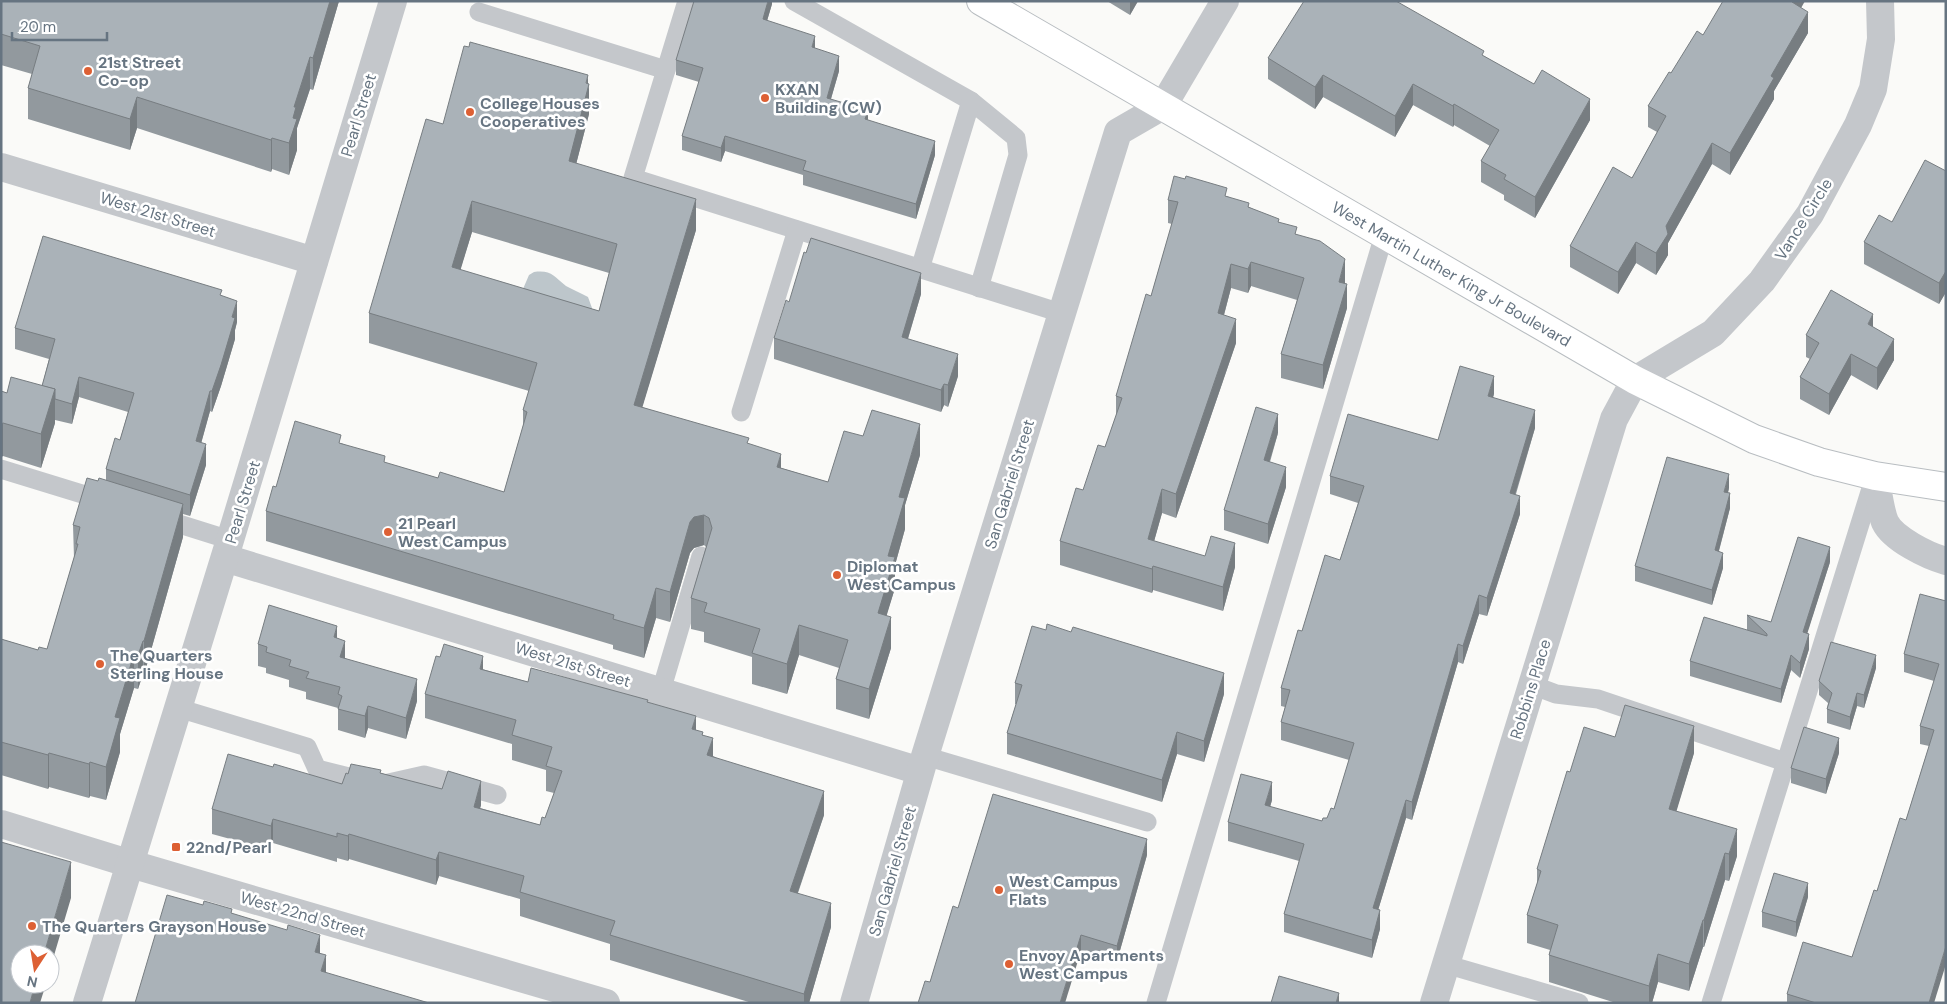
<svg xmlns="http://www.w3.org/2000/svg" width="1947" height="1004" font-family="'DM Sans',sans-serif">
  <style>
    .water { fill: #bdc6cb }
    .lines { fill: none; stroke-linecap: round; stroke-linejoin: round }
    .secondary-casing { stroke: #b8bdc1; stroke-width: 30 }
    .service { stroke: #c4c7cb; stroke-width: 19 }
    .minor { stroke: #c4c7cb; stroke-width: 28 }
    .secondary { stroke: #fff; stroke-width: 28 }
    .wall { fill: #92999e; fill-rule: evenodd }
    .shaded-wall { fill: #777d81 }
    .building { fill: #aab2b8; stroke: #777d81; fill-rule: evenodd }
    .poi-dot { fill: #dd6034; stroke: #fff; stroke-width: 2 }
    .labels { text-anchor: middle; stroke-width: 5; stroke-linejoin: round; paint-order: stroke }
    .poi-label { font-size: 16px; font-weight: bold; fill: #667481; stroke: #fff; text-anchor: start }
    .street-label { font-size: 16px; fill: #667481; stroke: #fff }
  </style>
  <rect width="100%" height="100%" fill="#fafaf8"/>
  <path class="water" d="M534,272C552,270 553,276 566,286C573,290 581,293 588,297L592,308L591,313L523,289L529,275Z"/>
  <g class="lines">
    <g class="secondary-casing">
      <g id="secondary">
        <path id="s1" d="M981,1L1635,380L1754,439L1819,462L1875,476L1946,487"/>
      </g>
    </g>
    <g class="service">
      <path d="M687,1L633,178L1061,313"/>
      <path d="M794,1L971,101L1016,138L1018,155L979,288"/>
      <path d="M479,12L666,70"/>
      <path d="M920,269L971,101"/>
      <path d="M741,412L797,230"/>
      <path d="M1,469L105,501"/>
      <path d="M160,518L230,540"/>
      <path d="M1532,685L1556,694L1598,699L1785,762"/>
      <path d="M661,691L701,556"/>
      <path d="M178,708L307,747L317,769L353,778L384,784L424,775L497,795"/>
      <path d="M925,756L1147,822"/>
      <path d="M1445,964L1579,1003"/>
      <path d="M1156,1003L1384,235"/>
      <path d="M1711,1003L1873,482"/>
    </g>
    <g class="minor">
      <path d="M1,167L314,261"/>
      <path d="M1875,476C1878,489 1880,510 1885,522C1893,539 1928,556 1946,561"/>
      <path d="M225,558L920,771"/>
      <path d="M1,824L131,864L606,1003"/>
      <path d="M87,1003L230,540L393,1"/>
      <path d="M854,1003L925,756L1118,132L1163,106L1225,1"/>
      <path d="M1434,1003L1614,419L1635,380L1713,333L1762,281L1810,214L1858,125L1873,89L1881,39L1880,1"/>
    </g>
    <use href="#secondary" class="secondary"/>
  </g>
  <g class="wall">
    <path d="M1,1H339L313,90L310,89L297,128V150L289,175L272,169L271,172L137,128L130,150L28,119V88L32,74L1,65Z"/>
    <path d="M772,1V4L767,21L815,49L839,71L831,99L868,120L935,155L916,219L803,185V175L725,151L721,162L682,150V136L699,82L676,75V60Z"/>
    <path d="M1107,1H1138L1130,15Z"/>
    <path d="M1802,8L1808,33L1774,91V99L1730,175L1712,164L1668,243V255L1656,275L1636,263L1618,294L1570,267V246L1632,178L1657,132L1648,127V106L1671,73L1703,35Z"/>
    <path d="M1484,56L1590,120L1535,218L1504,200V195L1481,182V161L1490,146L1454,125L1453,127L1413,105L1395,137L1323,97L1315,109L1268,79V58Z"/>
    <path d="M588,83L589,114L576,164L696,230L642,407L749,444L781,468L828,482L920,455L905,505V529L895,565V588L886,616L891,648L869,719L836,709V679L839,668L799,655L787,694L752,684V657L704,642V632L691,629V598L706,547L704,545L694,548L690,553L670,622L656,618L644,658L613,649V645L266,541V511L276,487L341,443L385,463L438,478L504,492L523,426V410L529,391L369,343V313L443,124ZM472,232L609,273L599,311L460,270Z"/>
    <path d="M1946,171V292L1939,304L1864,264V242L1892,222Z"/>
    <path d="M1227,196L1279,222L1297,235L1345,283L1347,308L1323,389L1281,378V354L1297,300L1251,286L1248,293L1231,288L1224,315L1236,343L1176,518L1162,513L1154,541L1235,567L1223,611L1153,590L1152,593L1060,565V541L1083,490L1105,447L1116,416V396L1151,296L1172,224L1168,223V200Z"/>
    <path d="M921,294L908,339L958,376L948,407L944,405L941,412L774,359V338L789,302Z"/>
    <path d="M222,296L237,322L235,330V339L221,386L212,412L210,411L201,443L206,465L190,516L183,514V537L144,675L143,674L138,689L134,688L120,734V752L106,800L90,796L89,798L49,787L48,789L1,775V639L38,650L47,649L74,558L73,525L98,481L106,480V469L120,440L128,412L79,397L72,424L55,420V423L41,468L3,456L1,457V391L7,393L42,386L49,359L15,349V328Z"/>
    <path d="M1873,327L1894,360L1877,390L1851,375L1829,415L1800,399V377L1810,359L1806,357V335Z"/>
    <path d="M1494,394L1493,397L1535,428L1516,494L1520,514L1487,616L1479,614L1463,664L1458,662L1412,820L1406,818L1378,910L1380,929L1372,958L1284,932V914L1299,861L1228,841V822L1272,800L1270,807L1322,821L1327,818L1334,809L1349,760L1281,740V722L1285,707L1281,706V688L1302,631L1340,560L1358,503L1330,494V476L1438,440Z"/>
    <path d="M1278,433L1270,462L1286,487L1268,544L1224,530V510Z"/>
    <path d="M1729,488L1728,493L1730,508L1719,551L1723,568L1712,605L1635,581V566Z"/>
    <path d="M1830,562L1807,633L1809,649L1800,678L1791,670L1781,703L1690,676V661L1747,630V615L1771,622Z"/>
    <path d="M1946,601L1934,1003H1787V994L1852,957L1877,891L1906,820L1929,746L1920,744V726L1934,681L1904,672V654Z"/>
    <path d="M1046,630L1224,694L1204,762L1177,754L1162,802L1007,754V733L1016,704H1015V683Z"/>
    <path d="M337,638L345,658L417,701L406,739L368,728L365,738L338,730V708L306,699V692L289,687V680L266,673V668L258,666V644Z"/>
    <path d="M440,657L528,682L648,702L696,730L703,735L713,756L824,815L798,893L831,927L809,1003H752L610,960V944L520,916V899L439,876L436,885L349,859L348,861L337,858V862L273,843L271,850L212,834V809L273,767L342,784L348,774L381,773L481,805L480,808L540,825L545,818L554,793L546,791V770L512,760V744L425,718V694Z"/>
    <path d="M1876,668L1864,708L1857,706L1850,730L1827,723V709L1828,703L1819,695V681Z"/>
    <path d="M1615,737L1694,753L1676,811L1737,856L1729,881L1725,880L1704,947H1703L1689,991L1658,982L1652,1003H1616L1549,982V955L1550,950L1527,943V915L1537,884V869Z"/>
    <path d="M1839,753L1826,794L1791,783V768Z"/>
    <path d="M1147,855L1117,961L1081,951L930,982L958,908Z"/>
    <path d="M1808,897L1796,937L1762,927V912Z"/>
  </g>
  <g class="shaded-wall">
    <path d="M330,1H339L313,90V58Z"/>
    <path d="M768,1H772V4L763,34V19Z"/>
    <path d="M1130,1H1138L1130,15Z"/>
    <path d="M1793,1H1805L1792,24V2Z"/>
    <path d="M1808,12V33L1774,91V99L1730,175V153L1771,76Z"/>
    <path d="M815,36V51L812,47Z"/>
    <path d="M839,56V71L827,112V98Z"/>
    <path d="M310,57V89L297,128V150L289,175V143L294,107Z"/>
    <path d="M588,75V89L589,84V114L569,192V161Z"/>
    <path d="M1323,75V97L1315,109V87Z"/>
    <path d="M1413,84V105L1395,137V116Z"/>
    <path d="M137,97V128L130,150V119Z"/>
    <path d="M1590,99V120L1535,218V197Z"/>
    <path d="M1454,104V125L1453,127V106Z"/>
    <path d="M868,110V124L865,119Z"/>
    <path d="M725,136V151L721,162V148Z"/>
    <path d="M272,138V169L271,172V140Z"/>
    <path d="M935,141V155L916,219V204Z"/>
    <path d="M1712,143V164L1668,243V255L1656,275V253L1666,226Z"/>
    <path d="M696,199V230L634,435V405Z"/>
    <path d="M472,201V232L452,298V267Z"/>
    <path d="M1636,242V263L1618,294V272Z"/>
    <path d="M1345,259V283L1339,306V282Z"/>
    <path d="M1251,262V286L1248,293V269Z"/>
    <path d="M1231,264V288L1218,337V313Z"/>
    <path d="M1946,271V292L1939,304V283Z"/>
    <path d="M921,273V294L902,358V337Z"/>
    <path d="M1347,284V308L1323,389V365Z"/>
    <path d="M237,301V322L235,330V339L221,386L212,412V391L232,317Z"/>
    <path d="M1873,314V335L1868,324Z"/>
    <path d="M1236,319V343L1176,518V494Z"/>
    <path d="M1894,339V360L1877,390V368Z"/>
    <path d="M958,354V376L948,407V385Z"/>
    <path d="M1851,354V375L1829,415V394Z"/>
    <path d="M1494,376V394L1488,414V396Z"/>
    <path d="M79,377V397L72,424V404Z"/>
    <path d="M944,384V405L941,412V390Z"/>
    <path d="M55,389V423L41,468V434Z"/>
    <path d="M210,391V411L196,462V441Z"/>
    <path d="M1535,410V428L1510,511V493Z"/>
    <path d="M1278,414V433L1264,479V460Z"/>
    <path d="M3,423V456L1,457V424Z"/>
    <path d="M920,424V455L905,505V529L895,565V588L878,644V613L899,497Z"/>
    <path d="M206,444V465L190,516V495Z"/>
    <path d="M781,454V485L777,467Z"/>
    <path d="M1286,467V487L1268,544V524Z"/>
    <path d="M1729,474V488L1724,507V492Z"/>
    <path d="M1162,489V513L1148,563V539Z"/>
    <path d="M1730,493V508L1715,565V550Z"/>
    <path d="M1520,496V514L1487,616V598Z"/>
    <path d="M183,504V537L144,675V641Z"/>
    <path d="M704,515V545L694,548L690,553L670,622V592L690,522L694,517Z"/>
    <path d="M1235,543V567L1223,611V587Z"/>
    <path d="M1830,547V562L1803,647V632Z"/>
    <path d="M1723,553V568L1712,605V590Z"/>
    <path d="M1153,566V590L1152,593V569Z"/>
    <path d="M656,588V618L644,658V628Z"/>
    <path d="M1479,595V614L1463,664V646Z"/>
    <path d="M891,617V648L869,719V689Z"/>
    <path d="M799,625V655L787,694V664Z"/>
    <path d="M337,626V647L334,637Z"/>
    <path d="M1809,634V649L1800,678V663Z"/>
    <path d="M143,641V674L138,689V655Z"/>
    <path d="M345,641V662L340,657Z"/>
    <path d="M1458,644V662L1412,820V802Z"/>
    <path d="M134,654V688L120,734V752L106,800V767L115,717Z"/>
    <path d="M1791,655V670L1781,703V689Z"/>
    <path d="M1876,655V668L1864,708V695Z"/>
    <path d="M483,656V680L480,669Z"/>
    <path d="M1224,673V694L1204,762V741Z"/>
    <path d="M417,679V701L406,739V718Z"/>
    <path d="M1857,693V706L1850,730V717Z"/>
    <path d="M368,706V728L365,738V716Z"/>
    <path d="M696,716V740L692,729Z"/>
    <path d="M1694,726V753L1669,836V809Z"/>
    <path d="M1177,732V754L1162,802V780Z"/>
    <path d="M713,738V762L707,755Z"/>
    <path d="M1839,738V753L1826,794V779Z"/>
    <path d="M49,753V787L48,789V755Z"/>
    <path d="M90,762V796L89,798V764Z"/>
    <path d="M481,781V805L474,831V807Z"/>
    <path d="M1272,782V800L1265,824V805Z"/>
    <path d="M824,791V815L790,915V891Z"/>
    <path d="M1406,800V818L1373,927V908Z"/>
    <path d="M273,819V843L271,850V826Z"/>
    <path d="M1737,829V856L1729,881V854Z"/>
    <path d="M349,834V859L348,861V836Z"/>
    <path d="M1147,839V855L1117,961V946Z"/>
    <path d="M439,852V876L436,885V860Z"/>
    <path d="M1725,853V880L1704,947V920Z"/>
    <path d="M71,862V898L50,969V954H44Z"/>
    <path d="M1808,883V897L1796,937V922Z"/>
    <path d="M831,903V927L809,1003H804V994Z"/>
    <path d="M1380,910V929L1372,958V940Z"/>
    <path d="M1703,920V947L1689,991V964Z"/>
    <path d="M320,935V960L315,952Z"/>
    <path d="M1081,935V951L1065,1003H1060Z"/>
    <path d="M1946,946V964L1934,1003H1929Z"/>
    <path d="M1658,954V982L1652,1003H1649V986Z"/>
    <path d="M326,955V981L321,971Z"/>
    <path d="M35,984H46L40,1003H30Z"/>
    <path d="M1339,993V1003H1336Z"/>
  </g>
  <g class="building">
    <path d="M1,1H330L313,58L310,57L294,107H296L293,118L297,119L289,143L272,138L271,140L137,97L130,119L28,88L40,46L1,34Z"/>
    <path d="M694,1H768L763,19L815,36L812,47L839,56L827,98L868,110L865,119L935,141L916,204L803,170L806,161L725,136L721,148L682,136L703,68L676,60Z"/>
    <path d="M1304,1H1396L1484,51L1482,55L1534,84L1542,70L1590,99L1535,197L1504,179L1506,175L1481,161L1499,130L1454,104L1453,106L1413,84L1395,116L1323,75L1315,87L1268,58Z"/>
    <path d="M1723,1H1793L1792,2L1808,12L1771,76L1774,78L1730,153L1712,143L1666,226L1668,234L1656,253L1636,242L1618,272L1570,246L1613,167L1632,178L1666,116L1648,106L1669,72L1671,73L1697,31L1703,35Z"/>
    <path d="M470,42L588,75L586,83L589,84L569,161L696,199L634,405L749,438L747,443L781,454L777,467L828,482L844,431L863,436L872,410L920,424L899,497L905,498L888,556L895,557L878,613L891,617L869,689L836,679L848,640L799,625L787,664L752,653L760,629L704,612L707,603L691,598L712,528L709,518L704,515L694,517L690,522L670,592L656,588L644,628L613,619L614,615L266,511L273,486L276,487L295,421L341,435L339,443L385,456L384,462L438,478L440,472L504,492L527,412L523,410L537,363L369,313L426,119L443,124L464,46L469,47ZM472,201L617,244L599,311L452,267Z"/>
    <path d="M1925,160L1946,171V271L1939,283L1864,242L1879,215L1892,222Z"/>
    <path d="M1174,176L1185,179L1186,176L1227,188L1225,196L1249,203L1248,207L1279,219L1278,222L1297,227L1295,234L1320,241L1345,259L1339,282L1347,284L1323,365L1281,354L1304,278L1251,262L1248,269L1231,264L1218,313L1236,319L1176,494L1162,489L1148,539L1205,556L1211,536L1235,543L1223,587L1153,566L1152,569L1060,541L1076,488L1083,490L1098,445L1105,447L1122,398L1116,396L1146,294L1151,296L1178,202L1168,200Z"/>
    <path d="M43,236L222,290L220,295L237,301L232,317L235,318L221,365L212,391H210L196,441L206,444L190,495L106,469L115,438L120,440L134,393L79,377L72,404L55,399V389L42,386L55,339L15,328Z"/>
    <path d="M811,238L921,273L902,337L958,354L948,385L944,384L941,390L774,338L786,300L789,302L804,252L806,253Z"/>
    <path d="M1831,290L1873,314L1868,324L1894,339L1877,368L1851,354L1829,394L1800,377L1819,343L1806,335Z"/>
    <path d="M1460,366L1494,376L1488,396L1535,410L1510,493L1520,496L1487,598L1479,595L1463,646L1458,644L1412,802L1406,800L1373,908L1380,910L1372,940L1284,914L1304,844L1228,822L1241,774L1272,782L1265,805L1322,821L1323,818H1327L1331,808L1334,809L1354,743L1281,722L1290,690L1281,688L1298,630L1302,631L1325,555L1340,560L1364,486L1330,476L1348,414L1438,440Z"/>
    <path d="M11,377L55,389L41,434L3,423L1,424V391L7,393Z"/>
    <path d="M1256,407L1278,414L1264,460L1286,467L1268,524L1224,510Z"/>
    <path d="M1667,457L1729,474L1724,492L1730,493L1715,550L1723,553L1712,590L1635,566Z"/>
    <path d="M87,478L98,481L99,478L183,504L144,641H143L138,655L134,654L115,717L120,718L106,767L90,762L89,764L49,753L48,755L1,742V639L38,650L39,647L47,649L78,544H76L80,527L73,525Z"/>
    <path d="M1798,537L1830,547L1803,632L1809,634L1800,663L1791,655L1781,689L1690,661L1704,617L1767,636V634L1747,615L1771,622Z"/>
    <path d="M1920,594L1946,601V946L1929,1003H1816L1787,994L1803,942L1852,957L1874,890L1877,891L1900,818L1906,820L1934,730L1920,726L1939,664L1904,654Z"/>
    <path d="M269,605L337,626L334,637L345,641L340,657L417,679L406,718L368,706L365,716L338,709L342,696L338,694L340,687L306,678L309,672L289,666L291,660L266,652L267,647L258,644Z"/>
    <path d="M1047,624L1071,632L1073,627L1224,673L1204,741L1177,732L1162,780L1007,733L1022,685L1015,683L1032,626L1046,630Z"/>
    <path d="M1831,642L1876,655L1864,695L1857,693L1850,717L1827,709L1832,693L1819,681Z"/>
    <path d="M444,644L483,656L480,669L528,682L531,668L648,700L647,702L696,716L692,729L703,732L702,735L713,738L707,755L824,791L790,891L831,903L804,994L610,935L615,921L520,892L524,876L439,852L436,860L349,834L348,836L337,833V837L273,819L271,826L212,809L228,754L273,767L274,764L342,784L346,773L348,774L351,764L381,770L380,773L442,789L448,771L481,781L474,807L540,825L542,817L545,818L562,771L546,766L552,747L512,735L516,720L425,694L436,656L440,657Z"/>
    <path d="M1625,705L1694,726L1669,809L1737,829L1729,854L1725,853L1704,920H1703L1689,964L1658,954L1649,986L1549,955L1558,925L1527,915L1541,871L1537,869L1567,771L1570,772L1584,727L1615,737Z"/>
    <path d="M1804,727L1839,738L1826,779L1791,768Z"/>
    <path d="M993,794L1147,839L1117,946L1081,935L1060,1003H918L925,981L930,982L953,906L958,908Z"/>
    <path d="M1,842L71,862L44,954H20V984H35L30,1003H1Z"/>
    <path d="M1774,873L1808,883L1796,922L1762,912Z"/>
    <path d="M167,895L203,905L204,901L232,909L231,913L287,930L288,925L320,935L315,952L326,955L321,971L429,1003H135Z"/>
    <path d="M1279,976L1339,993L1336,1003H1271Z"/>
  </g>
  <g class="poi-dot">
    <circle cx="88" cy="71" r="5"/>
    <circle cx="765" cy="98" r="5"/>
    <circle cx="470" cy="112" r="5"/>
    <circle cx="388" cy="532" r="5"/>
    <circle cx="837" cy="575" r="5"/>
    <circle cx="100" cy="664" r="5"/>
    <rect x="171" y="842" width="10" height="10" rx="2.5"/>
    <circle cx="999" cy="890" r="5"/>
    <circle cx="32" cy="926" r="5"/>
    <circle cx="1009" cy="964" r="5"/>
  </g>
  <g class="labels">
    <g class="poi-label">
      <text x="98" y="68">21st Street<tspan x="98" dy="18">Co-op</tspan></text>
      <text x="775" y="95">KXAN<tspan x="775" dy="18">Building (CW)</tspan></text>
      <text x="480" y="109">College Houses<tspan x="480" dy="18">Cooperatives</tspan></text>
      <text x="398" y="529">21 Pearl<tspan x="398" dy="18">West Campus</tspan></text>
      <text x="847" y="572">Diplomat<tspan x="847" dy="18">West Campus</tspan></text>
      <text x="110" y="661">The Quarters<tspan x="110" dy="18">Sterling House</tspan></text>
      <text x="186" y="853">22nd/Pearl</text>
      <text x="1009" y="887">West Campus<tspan x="1009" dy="18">Flats</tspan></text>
      <text x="42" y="932">The Quarters Grayson House</text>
      <text x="1019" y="961">Envoy Apartments<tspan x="1019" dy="18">West Campus</tspan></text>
    </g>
    <g class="street-label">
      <text transform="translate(358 115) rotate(-73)" y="6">Pearl Street</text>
      <text transform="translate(158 214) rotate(17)" y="6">West 21st Street</text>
      <text transform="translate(1803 219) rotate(-58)" y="6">Vance Circle</text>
      <text dy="6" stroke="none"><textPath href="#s1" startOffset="544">West Martin Luther King Jr Boulevard</textPath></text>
      <text transform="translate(1009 484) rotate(-73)" y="6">San Gabriel Street</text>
      <text transform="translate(242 502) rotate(-73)" y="6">Pearl Street</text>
      <text transform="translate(573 664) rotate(17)" y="6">West 21st Street</text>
      <text transform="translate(1530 689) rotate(-73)" y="6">Robbins Place</text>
      <text transform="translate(892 871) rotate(-74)" y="6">San Gabriel Street</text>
      <text transform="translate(303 914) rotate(16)" y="6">West 22nd Street</text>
    </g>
  </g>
  <rect width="1947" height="1004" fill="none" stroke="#667481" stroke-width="5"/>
  <g transform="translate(35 969) rotate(192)"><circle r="24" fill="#ffffff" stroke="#c2c7cd"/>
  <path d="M0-4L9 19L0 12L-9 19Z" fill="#dd6034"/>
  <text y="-8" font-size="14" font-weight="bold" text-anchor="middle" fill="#667481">N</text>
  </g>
  <path d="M12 32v8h95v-8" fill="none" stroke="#667481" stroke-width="2.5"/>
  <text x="20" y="32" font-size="15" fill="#667481" stroke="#ffffff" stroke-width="4" paint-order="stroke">20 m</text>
</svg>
